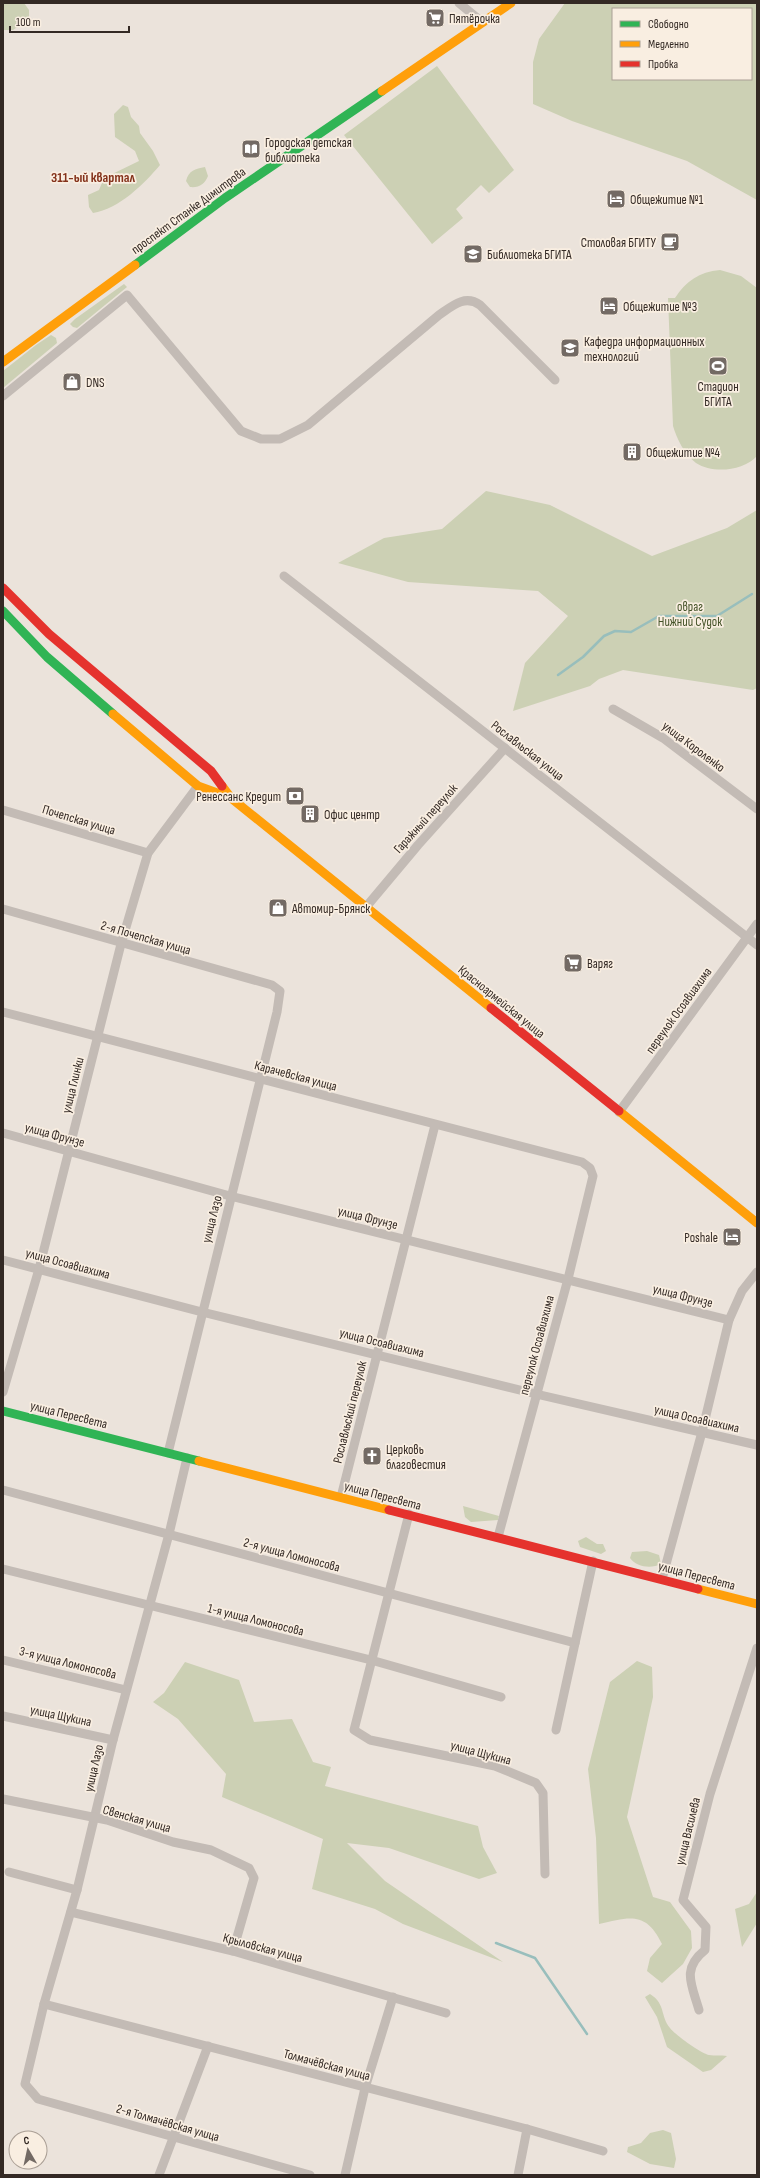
<svg xmlns="http://www.w3.org/2000/svg" width="760" height="2178" font-family="'Sofia Sans Condensed',sans-serif">
  <style>
    .green { fill: #ccd0b4; fill-rule: evenodd }
    .lines { fill: none; stroke-linecap: round; stroke-linejoin: round }
    .stream { stroke: #98bebc; stroke-width: 2.5 }
    .street { stroke: #c3bbb5; stroke-width: 9 }
    .fast { stroke: #30b455; stroke-width: 9 }
    .slow { stroke: #ff9f0a; stroke-width: 9 }
    .jam { stroke: #e5322d; stroke-width: 9 }
    .labels { text-anchor: middle; stroke-width: 3.5; stroke-linejoin: round; paint-order: stroke }
    .poi-label { font-size: 13px; fill: #332924; stroke: #f9eee1; text-anchor: start }
    .street-label { font-size: 13px; fill: #332924; stroke: #f9eee1 }
    .park-label { font-size: 13px; fill: #435227; stroke: #f9eee1 }
    .neighbourhood-label { font-size: 14px; font-weight: bold; fill: #84321b; stroke: #f9eee1 }
  </style>
  <rect width="100%" height="100%" fill="#ebe3db"/>
  <g class="green">
    <path d="M3,3H24L29,10V19L13,30H4Z"/>
    <path d="M565,3H757V200L687,161L572,121L533,104V62L539,39ZM613,9H751V79H613Z"/>
    <path d="M437,66L514,170L489,193L481,185L456,209L463,218L432,244L344,135Z"/>
    <path d="M123,105L128,107L131,117L139,126L140,133L153,151L160,165C144,184 119,209 93,213L89,207L88,195L99,190L104,178L139,161L135,151L115,137L114,114Z"/>
    <path d="M205,167L208,176C205,184 199,188 190,187L186,181C189,170 195,169 205,167Z"/>
    <path d="M720,270L741,276L757,288V456C743,471 713,474 696,463C684,454 677,439 673,426L668,298H675C686,281 699,272 720,270Z"/>
    <path d="M124,284L127,287L77,328L73,327L70,324L75,319Z"/>
    <path d="M51,335L56,338L57,343L3,388V371L36,345Z"/>
    <path d="M486,491L550,505L652,556L727,528L757,510V688L753,690L623,670L599,679L590,686L513,711L525,663L568,616L538,591L408,582L338,563L384,538L442,529Z"/>
    <path d="M463,1506L499,1516L498,1520L471,1522L465,1517Z"/>
    <path d="M586,1537L597,1544H603L606,1551L601,1554L580,1547L578,1541Z"/>
    <path d="M647,1551L659,1555L661,1564C651,1569 636,1567 630,1558L632,1552Z"/>
    <path d="M637,1661L652,1667L653,1697L627,1817L653,1897L670,1902L691,1931L692,1948L683,1964L662,1983L647,1971L650,1958L662,1944C646,1911 630,1917 599,1924L596,1838L588,1769L610,1682Z"/>
    <path d="M185,1662L239,1680L254,1722L292,1719L313,1762L331,1767L325,1786L478,1826L483,1847L497,1873L479,1879L389,1848L347,1843L385,1881L503,1962L403,1924L375,1909L312,1889L323,1839L222,1797L226,1774L178,1719L153,1702L164,1693Z"/>
    <path d="M757,1892V1923L742,1947L735,1909L749,1904Z"/>
    <path d="M650,1994C666,2004 660,2016 670,2028C674,2034 702,2054 709,2055C715,2056 721,2055 727,2056L711,2070L703,2072L667,2047L657,2017L645,1997Z"/>
    <path d="M663,2130L671,2133L676,2159L674,2168L650,2164L627,2152L628,2147L641,2143L650,2133Z"/>
  </g>
  <g class="lines">
    <g class="stream">
      <path d="M558,675L583,657L604,636L615,631L631,632L659,616H717L752,594"/>
      <path d="M496,1943L535,1958L587,2034"/>
    </g>
    <g class="street">
      <path d="M459,3L482,22"/>
      <path d="M3,396L127,295L241,431L261,439H280L308,425L439,315C452,306 465,294 480,305L555,380"/>
      <path d="M284,576L757,945"/>
      <path d="M613,709L663,738L757,809"/>
      <path d="M3,810L148,853"/>
      <path d="M366,907L418,845L505,748"/>
      <path d="M3,909L272,985L280,991L277,1012L168,1453"/>
      <path d="M3,1012L582,1162L590,1168L593,1176L568,1279L498,1537"/>
      <path d="M619,1112L757,924"/>
      <path d="M3,1133L230,1196L729,1320"/>
      <path d="M3,1260L202,1312L536,1394L757,1445"/>
      <path d="M3,1392L39,1269L121,944L148,853L198,786"/>
      <path d="M187,1458L169,1534L113,1740L77,1890L44,2004L25,2084L38,2099L310,2175"/>
      <path d="M3,1490L575,1643"/>
      <path d="M341,1497L435,1125"/>
      <path d="M409,1514L354,1730L370,1740L495,1766L536,1783L543,1793L545,1874"/>
      <path d="M3,1569L371,1660L501,1697"/>
      <path d="M662,1579L702,1432L729,1320L742,1291L757,1272"/>
      <path d="M3,1660L126,1690"/>
      <path d="M3,1716L113,1740"/>
      <path d="M556,1730L593,1561"/>
      <path d="M3,1799L107,1820L173,1842L211,1850L249,1868L254,1878L233,1951"/>
      <path d="M9,1872L77,1890"/>
      <path d="M71,1912L233,1951L446,2013"/>
      <path d="M44,2004L527,2129L603,2151"/>
      <path d="M699,2010C692,1985 681,1969 705,1950L706,1927L683,1900L710,1794L757,1648"/>
      <path d="M159,2175L208,2046"/>
      <path d="M345,2175L365,2088L393,1997"/>
      <path d="M518,2175L527,2129"/>
    </g>
    <g class="fast">
      <path d="M135,265L225,198L382,91"/>
      <path d="M3,611L47,657L113,714"/>
      <path d="M3,1411L199,1461"/>
    </g>
    <g class="slow">
      <path d="M382,91L511,3"/>
      <path d="M3,362L135,265"/>
      <path d="M113,714L198,786L231,798"/>
      <path d="M222,786L231,798L491,1008"/>
      <path d="M619,1111L757,1223"/>
      <path d="M199,1461L389,1510"/>
      <path d="M698,1589L757,1604"/>
    </g>
    <g class="jam">
      <path d="M3,588L49,634L211,771L222,786"/>
      <path d="M491,1008L619,1111"/>
      <path d="M389,1510L698,1589"/>
    </g>
  </g>
  <defs>
    <g id="supermarket-square" transform="scale(1)"><rect x="-9" y="-9" width="18" height="18" rx="4" fill="#736a64" stroke="#f9eee1"/><path d="M-6-5.5h2.5l.6 2H6L4.5 2H-2.5L-4.4-4H-6ZM-1.5 3.2a1.3 1.3 0 1 0 .1 0ZM3 3.2a1.3 1.3 0 1 0 .1 0Z" fill="#fff"/></g>
    <g id="library-square" transform="scale(1)"><rect x="-9" y="-9" width="18" height="18" rx="4" fill="#736a64" stroke="#f9eee1"/><path d="M-6-4Q-3-5.5-.7-3.5V5Q-3 3-6 4ZM6-4Q3-5.5 .7-3.5V5Q3 3 6 4Z" fill="#fff"/></g>
    <g id="hotel-square" transform="scale(1)"><rect x="-9" y="-9" width="18" height="18" rx="4" fill="#736a64" stroke="#f9eee1"/><path d="M-6-4.5h1.5V1H6V5H4.5V3h-9V5H-6ZM-4 0a1.8 1.8 0 1 1 3.6 0ZM.5 0V-2.5h3Q6-2.5 6 0Z" fill="#fff"/></g>
    <g id="cafe-square" transform="scale(1)"><rect x="-9" y="-9" width="18" height="18" rx="4" fill="#736a64" stroke="#f9eee1"/><path d="M-5.5-4.5H6V0H3Q3 3.5 0 3.5H-2.5Q-5.5 3.5-5.5 0ZM3-3.2v2h1.7v-2ZM-6 4.5H4V6H-6Z" fill="#fff"/></g>
    <g id="school-square" transform="scale(1)"><rect x="-9" y="-9" width="18" height="18" rx="4" fill="#736a64" stroke="#f9eee1"/><path d="M0-5L7-2L0 1L-7-2ZM-4 1L0 2.5L4 1V4Q0 6-4 4Z" fill="#fff"/></g>
    <g id="university-square" transform="scale(1)"><rect x="-9" y="-9" width="18" height="18" rx="4" fill="#736a64" stroke="#f9eee1"/><path d="M0-5L7-2L0 1L-7-2ZM-4 1L0 2.5L4 1V4Q0 6-4 4Z" fill="#fff"/></g>
    <g id="stadium-square" transform="scale(1)"><rect x="-9" y="-9" width="18" height="18" rx="4" fill="#736a64" stroke="#f9eee1"/><path d="M0-5a6.5 5 0 1 0 0 10a6.5 5 0 1 0 0-10ZM-3.5-1.8h7v3.6h-7Z" fill="#fff"/></g>
    <g id="shop-square" transform="scale(1)"><rect x="-9" y="-9" width="18" height="18" rx="4" fill="#736a64" stroke="#f9eee1"/><path d="M-5-2.5h2.3a2.7 3.5 0 0 1 5.4 0H5L5.5 6h-11ZM-1.5-2.5h3a1.5 2.3 0 0 0-3 0Z" fill="#fff"/></g>
    <g id="building-square" transform="scale(1)"><rect x="-9" y="-9" width="18" height="18" rx="4" fill="#736a64" stroke="#f9eee1"/><path d="M-4-6H4V6H1V3H-1V6H-4ZM-2.5-4.3h1.7v1.8h-1.7ZM.8-4.3h1.7v1.8H.8ZM-2.5-1h1.7V.8h-1.7ZM.8-1h1.7V.8H.8Z" fill="#fff"/></g>
    <g id="bank-square" transform="scale(1)"><rect x="-9" y="-9" width="18" height="18" rx="4" fill="#736a64" stroke="#f9eee1"/><path d="M-6-4H6V4H-6ZM0-2.3a2.3 2.3 0 1 0 0 4.6a2.3 2.3 0 1 0 0-4.6Z" fill="#fff"/></g>
    <g id="church-square" transform="scale(1)"><rect x="-9" y="-9" width="18" height="18" rx="4" fill="#736a64" stroke="#f9eee1"/><path d="M-1.2-6h2.4v3.5h3.3v2.4h-3.3V6h-2.4V-.1h-3.3v-2.4h3.3Z" fill="#fff"/></g>
  </defs>
  <g fill-rule="evenodd">
    <use href="#supermarket-square" x="435" y="18"/>
    <use href="#library-square" x="251" y="149"/>
    <use href="#hotel-square" x="616" y="199"/>
    <use href="#cafe-square" x="670" y="242"/>
    <use href="#school-square" x="473" y="254"/>
    <use href="#hotel-square" x="609" y="306"/>
    <use href="#university-square" x="570" y="348"/>
    <use href="#stadium-square" x="718" y="366"/>
    <use href="#shop-square" x="72" y="382"/>
    <use href="#building-square" x="632" y="452"/>
    <use href="#bank-square" x="295" y="796"/>
    <use href="#building-square" x="310" y="814"/>
    <use href="#shop-square" x="278" y="908"/>
    <use href="#supermarket-square" x="573" y="963"/>
    <use href="#hotel-square" x="732" y="1237"/>
    <use href="#church-square" x="372" y="1456"/>
  </g>
  <g class="labels">
    <g class="poi-label">
      <text x="449" y="23">Пятёрочка</text>
      <text x="265" y="147">Городская детская<tspan x="265" dy="15">библиотека</tspan></text>
      <text x="630" y="204">Общежитие №1</text>
      <text x="656" y="247" text-anchor="end">Столовая БГИТУ</text>
      <text x="487" y="259">Библиотека БГИТА</text>
      <text x="623" y="311">Общежитие №3</text>
      <text x="584" y="346">Кафедра информационных<tspan x="584" dy="15">технологий</tspan></text>
      <text x="86" y="387">DNS</text>
      <text x="718" y="391" text-anchor="middle">Стадион<tspan x="718" dy="15">БГИТА</tspan></text>
      <text x="646" y="457">Общежитие №4</text>
      <text x="281" y="801" text-anchor="end">Ренессанс Кредит</text>
      <text x="324" y="819">Офис центр</text>
      <text x="292" y="913">Автомир-Брянск</text>
      <text x="587" y="968">Варяг</text>
      <text x="718" y="1242" text-anchor="end">Poshale</text>
      <text x="386" y="1454">Церковь<tspan x="386" dy="15">благовестия</tspan></text>
    </g>
    <g class="street-label">
      <text transform="translate(188 210) rotate(-36)" y="5">проспект Станке Димитрова</text>
      <text transform="translate(694 746) rotate(37)" y="5">улица Короленко</text>
      <text transform="translate(528 750) rotate(38)" y="5">Рославльская улица</text>
      <text transform="translate(425 818) rotate(-48)" y="5">Гаражный переулок</text>
      <text transform="translate(79 819) rotate(17)" y="5">Почепская улица</text>
      <text transform="translate(146 937) rotate(16)" y="5">2-я Почепская улица</text>
      <text transform="translate(502 1001) rotate(39)" y="5">Красноармейская улица</text>
      <text transform="translate(678 1010) rotate(-54)" y="5">переулок Осоавиахима</text>
      <text transform="translate(296 1075) rotate(15)" y="5">Карачевская улица</text>
      <text transform="translate(72 1085) rotate(-76)" y="5">улица Глинки</text>
      <text transform="translate(55 1134) rotate(15)" y="5">улица Фрунзе</text>
      <text transform="translate(368 1217) rotate(14)" y="5">улица Фрунзе</text>
      <text transform="translate(211 1219) rotate(-76)" y="5">улица Лазо</text>
      <text transform="translate(68 1263) rotate(15)" y="5">улица Осоавиахима</text>
      <text transform="translate(683 1295) rotate(14)" y="5">улица Фрунзе</text>
      <text transform="translate(382 1342) rotate(14)" y="5">улица Осоавиахима</text>
      <text transform="translate(536 1345) rotate(-75)" y="5">переулок Осоавиахима</text>
      <text transform="translate(349 1412) rotate(-76)" y="5">Рославльский переулок</text>
      <text transform="translate(69 1414) rotate(14)" y="5">улица Пересвета</text>
      <text transform="translate(697 1418) rotate(13)" y="5">улица Осоавиахима</text>
      <text transform="translate(383 1495) rotate(15)" y="5">улица Пересвета</text>
      <text transform="translate(292 1554) rotate(15)" y="5">2-я улица Ломоносова</text>
      <text transform="translate(697 1575) rotate(15)" y="5">улица Пересвета</text>
      <text transform="translate(256 1619) rotate(14)" y="5">1-я улица Ломоносова</text>
      <text transform="translate(68 1662) rotate(14)" y="5">3-я улица Ломоносова</text>
      <text transform="translate(61 1715) rotate(12)" y="5">улица Щукина</text>
      <text transform="translate(481 1752) rotate(15)" y="5">улица Щукина</text>
      <text transform="translate(93 1768) rotate(-77)" y="5">улица Лазо</text>
      <text transform="translate(137 1818) rotate(16)" y="5">Свенская улица</text>
      <text transform="translate(687 1831) rotate(-76)" y="5">улица Василева</text>
      <text transform="translate(263 1947) rotate(15)" y="5">Крыловская улица</text>
      <text transform="translate(327 2064) rotate(15)" y="5">Толмачёвская улица</text>
      <text transform="translate(168 2122) rotate(16)" y="5">2-я Толмачёвская улица</text>
    </g>
    <g class="park-label">
      <text x="690" y="611">овраг<tspan x="690" dy="15">Нижний Судок</tspan></text>
    </g>
    <g class="neighbourhood-label">
      <text x="93" y="182">311-ый квартал</text>
    </g>
  </g>
  <rect width="760" height="2178" fill="none" stroke="#332924" stroke-width="8"/>
  <rect x="612" y="8" width="140" height="72" fill="#f9eee1" stroke="#aa9f95"/>
  <rect x="620" y="21" width="20" height="6" fill="#30b455" stroke="#aa9f95"/>
  <text x="648" y="28" font-size="12" fill="#332924">Свободно</text>
  <rect x="620" y="41" width="20" height="6" fill="#ff9f0a" stroke="#aa9f95"/>
  <text x="648" y="48" font-size="12" fill="#332924">Медленно</text>
  <rect x="620" y="61" width="20" height="6" fill="#e5322d" stroke="#aa9f95"/>
  <text x="648" y="68" font-size="12" fill="#332924">Пробка</text>
  <g transform="translate(28 2150) rotate(351)"><circle r="19" fill="#f9eee1" stroke="#aa9f95"/>
  <path d="M0-3L7 15L0 10L-7 15Z" fill="#736a64"/>
  <text y="-6" font-size="11" font-weight="bold" text-anchor="middle" fill="#332924">С</text>
  </g>
  <path d="M10 26v6h119v-6" fill="none" stroke="#332924" stroke-width="2"/>
  <text x="16" y="26" font-size="12" fill="#332924" stroke="#f9eee1" stroke-width="3" paint-order="stroke">100 m</text>
</svg>
